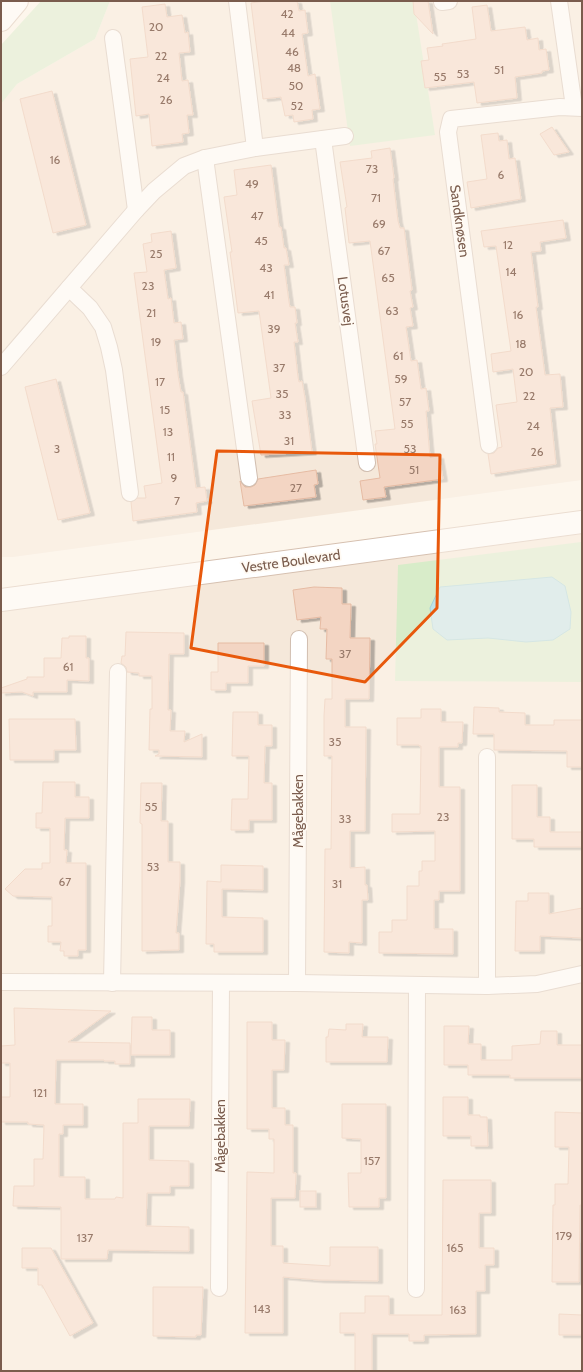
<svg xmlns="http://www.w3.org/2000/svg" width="583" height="1372" font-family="Cabin,sans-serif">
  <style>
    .residential { fill: #f5e8da }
    .green { fill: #d8ecc9 }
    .water { fill: #bfe3e8; stroke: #a5d3da }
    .building { fill: #f3d5c3; stroke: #e6bba3; filter: url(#shadow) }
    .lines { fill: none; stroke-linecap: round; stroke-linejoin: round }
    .street-casing { stroke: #d1beb0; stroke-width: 18 }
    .secondary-casing { stroke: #d6c0b0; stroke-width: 24 }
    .street { stroke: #fff; stroke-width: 16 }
    .secondary { stroke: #fff; stroke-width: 22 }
    .marked { fill: none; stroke: #e8590c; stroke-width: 3; stroke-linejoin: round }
    .labels { text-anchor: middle; stroke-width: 3.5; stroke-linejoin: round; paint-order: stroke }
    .number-label { font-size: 12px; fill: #987a6a }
    .street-label { font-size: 14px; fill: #7a5c4d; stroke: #fffaf3 }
  </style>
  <defs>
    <filter id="shadow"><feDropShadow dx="4.5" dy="2.5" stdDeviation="0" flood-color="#0004"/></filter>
  </defs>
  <rect width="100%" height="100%" fill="#fdf6ec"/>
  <g class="residential">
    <path d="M110,1H582V480L13,557H1V104L17,84L95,39Z"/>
    <path d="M582,534V1371H1V611Z"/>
  </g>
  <g class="green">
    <path d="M41,1H110L95,39L17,84L1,104V45Z"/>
    <path d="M330,1H414L435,135L350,146Z"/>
    <path d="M581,542L582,543V682L395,681L398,565Z"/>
  </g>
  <path class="water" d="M552,577L565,586L571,612L570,629L553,640L526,642L488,638L447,640L433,629L430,608L440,587Z"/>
  <g class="building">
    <path d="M265,1H297L299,11L305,10L308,33L302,34L308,76L315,74L320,109L312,110L313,119L294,122L293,115L285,116L281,97L263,99L251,3Z"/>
    <path d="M413,1H428L433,34L414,14Z"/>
    <path d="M165,4L167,17L182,15L185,33L188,32L190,52L179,53L182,81L188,80L193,115H187L189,133L182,134L183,142L152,146L149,114L136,116L130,59L148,57L142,7Z"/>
    <path d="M487,5L491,31L525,27L527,40L538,38L539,50L546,49L549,70L542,71V73L515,77L517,98L477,103L474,82L425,88L421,61L429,60L427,48L443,46L442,44L476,39L472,7Z"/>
    <path d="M52,91L86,225L53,233L20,99Z"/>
    <path d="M552,127L569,152L554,155L540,134Z"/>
    <path d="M498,133L499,141L507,140L509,159L515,158L521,199L471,208L467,182L487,179L481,135Z"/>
    <path d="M390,148L394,178L393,179L398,221L400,228H404L412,290L410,291L413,307L410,308L413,326L406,327L411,361L417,360L421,389L426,388L429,411H426L430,457L439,456L443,479L384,487L386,497L363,500L360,481L380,478L375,444H377L375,431L395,429L370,241L349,243L345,208L347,207L340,162L372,158L371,151Z"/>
    <path d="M271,165L279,227H281L284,248H286L289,265H284L289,302L290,307H295L297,323H295L298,342H294L298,377L299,382L302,381L305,398L312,452L261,455L252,401L271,398L259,311L238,313L230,252H232L224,197L237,195L234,170Z"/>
    <path d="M563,220L566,238L540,242L541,251L531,252L538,307H536L545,375L560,374L563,407L550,408L556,464L491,474L488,454L494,453L498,448L502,447L496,405L517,402L513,369L493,372L491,354L511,351L496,246L484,247L481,231Z"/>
    <path d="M171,231L176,268L164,270L168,299L171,298L174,323L181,322L183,339L174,340L178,375L181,392H183L196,488L205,487L207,501L196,503L197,512L133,521L131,502L137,498H146L144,486L162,483L134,273L147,272L143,244L152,242L151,234Z"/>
    <path d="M56,379L90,513L58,520L25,387Z"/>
    <path d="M316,470L318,484L314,485L316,497L244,506L240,481L245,487H251L255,485L258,479Z"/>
    <path d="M314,587L342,588V604H351L350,638H370L369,699H345V727H366L365,831H350V868L365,867V885H367L368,900H362V943L349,942V953L324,952L325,849H331L332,756H324V716L325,699H332V659H326L327,629H320L321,617L297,620L293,590Z"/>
    <path d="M126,632L184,633V654H169L168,710H171L170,731H185L184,742L202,734V757L155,756L159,754V750H149L150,709H152V676H139V673L127,672L126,667L121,663L122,656H125Z"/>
    <path d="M69,636H86V658H89V681L67,680V692H33V696L22,692L1,693V688L27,679V677H44V658H61L62,638H69Z"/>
    <path d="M218,643H264V666H248V683H226V690H211V672H218Z"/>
    <path d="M474,707L499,708V712L525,713V725H554V720H582V767H567V751L494,750V734H473Z"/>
    <path d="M421,709H441V722H463L462,743H458V747H439V787H460V891H439V900H434V929H453V954L379,953V932H392V920H407V886H419V871H422V861H435V831L392,832V814H420L421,746H419V745H397V718H421Z"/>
    <path d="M233,712H258V725H272V746H265L264,783H272V820H249V830H231L232,799H248L249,756H232Z"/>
    <path d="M9,719H75L76,750H54V760H10Z"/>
    <path d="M43,782H75V797H89V818H65L64,850H67L66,863H86V950H78V956H64V951H60L61,942H48V926H52V897L13,896L5,889L25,869H42V863H50V828H36V813H42Z"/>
    <path d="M141,783H162L161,821H168V862H180V881L176,933H179V950L142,951V824L140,823Z"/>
    <path d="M512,785H537V817H550V832H582V847H534V839H512Z"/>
    <path d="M221,865L263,866V890L222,889V917L263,918V952H214V944H206L207,881L221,882Z"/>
    <path d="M528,893H549V914L582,908V938L540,936V951H515L516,901H528Z"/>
    <path d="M14,1008L111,1011L68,1042L130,1043V1064H115V1061H104V1060H56L55,1104H83V1125H63V1134H59V1177H85V1199H115L116,1197L123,1198V1123H138V1099H190L189,1126H149V1160L189,1161V1186H170V1193H147L146,1226L189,1227V1251L108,1250L107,1259H61V1207L13,1206L14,1186H34V1159H43L44,1125L28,1124V1122H1V1097H10V1063H1V1046L15,1045Z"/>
    <path d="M132,1017H152V1030H170V1055H131Z"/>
    <path d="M247,1022H272V1040H285L284,1070H272V1108H285V1125H293V1173H296L295,1198H271V1246H283V1263L330,1266V1247H378V1281L319,1280L283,1277V1333H245L247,1172L274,1173V1139H269V1129H247Z"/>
    <path d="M346,1024H363L362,1037H388L387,1062H326V1037H328L329,1029L346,1030Z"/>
    <path d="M444,1026H469L468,1044H481V1060H512V1046L540,1044L541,1031H557V1045H582V1078H510V1075H468V1065H444Z"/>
    <path d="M443,1097H468V1115H480V1117H487L488,1146H471V1136H443Z"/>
    <path d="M342,1104H386V1198H379V1207H349L348,1173H361V1139L342,1138Z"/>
    <path d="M555,1112L582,1113V1205H580L579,1282H552L553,1205H555V1184H568L569,1147H555Z"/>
    <path d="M443,1180H491V1213H479V1248H494V1265H485V1291H476V1334L424,1335V1341H409V1334H372V1371H355V1333H340V1313H365V1296H389V1315H442Z"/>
    <rect x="300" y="1191" width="16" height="16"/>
    <path d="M22,1248H51L93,1323L70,1336L42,1285H38V1268H22Z"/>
    <path d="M153,1287H203L201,1335H196V1337L153,1336Z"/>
    <path d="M559,1314L582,1315V1335H559Z"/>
  </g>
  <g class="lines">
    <g class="street-casing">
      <g id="street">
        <path d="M237,1L255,148"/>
        <path d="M559,1L574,107"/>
        <path d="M442,2L449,1"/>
        <path d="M113,38L136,210"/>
        <path d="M323,139L367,463"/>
        <path d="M205,158L249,478"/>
        <path d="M69,288L90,308L103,327L109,347L114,370L130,493"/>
        <path d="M1,367L136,210L154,191L184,166L205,158L255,148L345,136"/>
        <path d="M489,445L448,132L451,119L560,107L582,108"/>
        <path d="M487,757V986"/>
        <path d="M1,982L297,983L487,986L537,984L582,974"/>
        <path d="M112,983L118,672"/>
        <path d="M297,983L299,639"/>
        <path d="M219,1288L221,983"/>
        <path d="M416,1289L417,985"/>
      </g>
    </g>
    <g class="secondary-casing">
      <g id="secondary">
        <path d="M1,20L17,1"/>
        <path d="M1,600L582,522"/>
      </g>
    </g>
    <use href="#street" class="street"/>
    <use href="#secondary" class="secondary"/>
  </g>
  <path d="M0 0H583V1372H0ZM217,451L440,455L437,608L365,682L191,648Z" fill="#fdf6ec" fill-opacity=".55" fill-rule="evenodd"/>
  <path class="marked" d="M217,451L440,455L437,608L365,682L191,648Z"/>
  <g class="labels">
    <g class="number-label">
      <text x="287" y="18">42</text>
      <text x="156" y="31">20</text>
      <text x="288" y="37">44</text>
      <text x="292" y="56">46</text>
      <text x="161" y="60">22</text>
      <text x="294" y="72">48</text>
      <text x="499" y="74">51</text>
      <text x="463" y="78">53</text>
      <text x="440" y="81">55</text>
      <text x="163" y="82">24</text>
      <text x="296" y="90">50</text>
      <text x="166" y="104">26</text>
      <text x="297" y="110">52</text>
      <text x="55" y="164">16</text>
      <text x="372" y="173">73</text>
      <text x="501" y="179">6</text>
      <text x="252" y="188">49</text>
      <text x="376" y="202">71</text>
      <text x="257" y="220">47</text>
      <text x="379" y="228">69</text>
      <text x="261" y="245">45</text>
      <text x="508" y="249">12</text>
      <text x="384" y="255">67</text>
      <text x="156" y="258">25</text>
      <text x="266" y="272">43</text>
      <text x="511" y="276">14</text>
      <text x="388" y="282">65</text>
      <text x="148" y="290">23</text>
      <text x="269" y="299">41</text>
      <text x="392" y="315">63</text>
      <text x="151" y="317">21</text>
      <text x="518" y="319">16</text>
      <text x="274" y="333">39</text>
      <text x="156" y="346">19</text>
      <text x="521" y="348">18</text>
      <text x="398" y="360">61</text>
      <text x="279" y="372">37</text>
      <text x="526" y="376">20</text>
      <text x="401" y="383">59</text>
      <text x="160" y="386">17</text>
      <text x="282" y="398">35</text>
      <text x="529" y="400">22</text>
      <text x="405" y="406">57</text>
      <text x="165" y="414">15</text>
      <text x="285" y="419">33</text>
      <text x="407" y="428">55</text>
      <text x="533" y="430">24</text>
      <text x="168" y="436">13</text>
      <text x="289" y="445">31</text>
      <text x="57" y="453">3</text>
      <text x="410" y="453">53</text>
      <text x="537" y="456">26</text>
      <text x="171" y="461">11</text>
      <text x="414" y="474">51</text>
      <text x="174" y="482">9</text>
      <text x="296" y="492">27</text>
      <text x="177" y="505">7</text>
      <text x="345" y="658">37</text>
      <text x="68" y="671">61</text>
      <text x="335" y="746">35</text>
      <text x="151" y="811">55</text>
      <text x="443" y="821">23</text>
      <text x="345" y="823">33</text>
      <text x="153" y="871">53</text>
      <text x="65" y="886">67</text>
      <text x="337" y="888">31</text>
      <text x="40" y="1097">121</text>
      <text x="372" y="1165">157</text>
      <text x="564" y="1240">179</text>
      <text x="85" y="1242">137</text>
      <text x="455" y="1252">165</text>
      <text x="262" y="1313">143</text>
      <text x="458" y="1314">163</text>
    </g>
    <g class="street-label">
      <text transform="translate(460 221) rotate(82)" y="5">Sandknøsen</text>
      <text transform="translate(346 301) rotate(82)" y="5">Lotusvej</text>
      <text transform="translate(291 561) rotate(-8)" y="5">Vestre Boulevard</text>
      <text transform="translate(298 811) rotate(-90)" y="5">Mågebakken</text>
      <text transform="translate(220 1136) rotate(-90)" y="5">Mågebakken</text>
    </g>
  </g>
  <rect width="583" height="1372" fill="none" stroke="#7a5c4d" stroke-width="4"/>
</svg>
